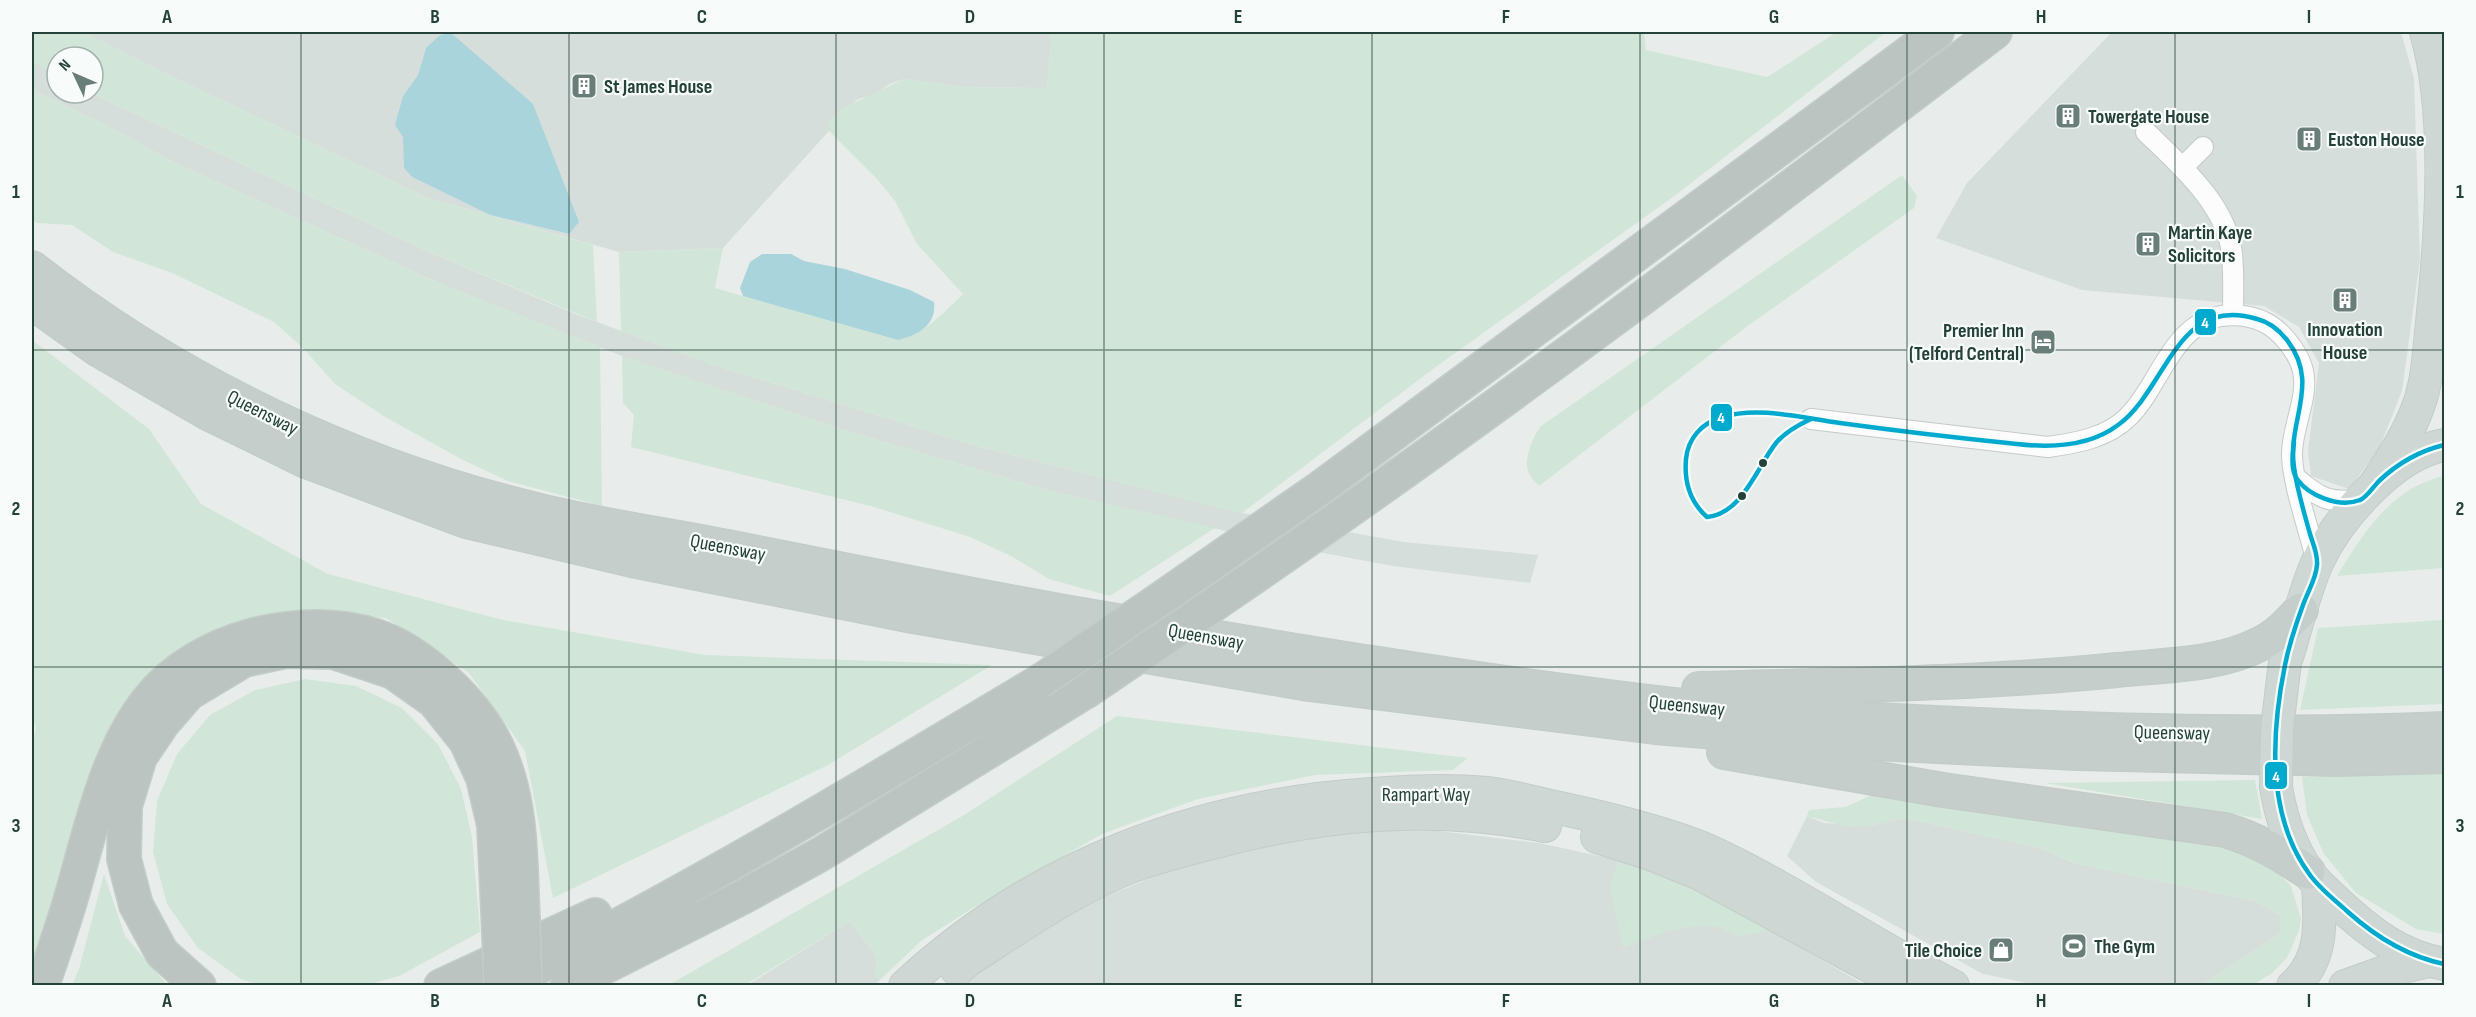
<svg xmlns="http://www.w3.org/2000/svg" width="2476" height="1017" font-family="'Sofia Sans Condensed',sans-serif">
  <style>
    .built { fill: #d6dedb; fill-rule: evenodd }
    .green { fill: #d1e6d8 }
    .water { fill: #a9d4db }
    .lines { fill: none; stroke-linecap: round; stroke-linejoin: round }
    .minor-casing { stroke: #c5cac8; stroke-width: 22 }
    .primary-casing { stroke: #c3ccc9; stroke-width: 34 }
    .trunk-casing { stroke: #c3ccc9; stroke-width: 36 }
    .motorway-casing { stroke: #c3ccc9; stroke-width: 36 }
    .minor { stroke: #fcfcfc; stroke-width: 20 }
    .primary { stroke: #cfd7d5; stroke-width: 32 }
    .trunk { stroke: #c6cecc; stroke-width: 33 }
    .motorway { stroke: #bcc4c2; stroke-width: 33 }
    .primary-bridge-casing { stroke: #c3ccc9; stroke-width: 34; stroke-linecap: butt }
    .motorway-bridge-casing { stroke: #c3ccc9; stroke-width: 36; stroke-linecap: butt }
    .primary-bridge { stroke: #cfd7d5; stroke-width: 32 }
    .motorway-bridge { stroke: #bcc4c2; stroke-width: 33 }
    .bus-1-casing { stroke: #f7fbf9; stroke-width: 9 }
    .bus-1 { stroke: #00a9ce; stroke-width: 4.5 }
    .grid { fill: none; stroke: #24423a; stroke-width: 1.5; stroke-opacity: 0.55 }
    .bus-dot { fill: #24423a; stroke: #f7fbf9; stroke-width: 2 }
    .labels { text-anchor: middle; stroke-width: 4.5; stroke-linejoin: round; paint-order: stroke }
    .poi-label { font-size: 20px; font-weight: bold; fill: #24423a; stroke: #f7fbf9; text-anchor: start }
    .street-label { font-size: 20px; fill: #24423a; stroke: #f7fbf9 }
    .line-badge { stroke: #f7fbf9; stroke-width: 2 }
    .badge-label { font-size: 16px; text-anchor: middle; font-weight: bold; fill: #fff }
    .neatline { fill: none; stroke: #24423a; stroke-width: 2 }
    .grid-label { font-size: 20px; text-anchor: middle; font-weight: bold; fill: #24423a }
  </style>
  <rect width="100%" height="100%" fill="#e8edeb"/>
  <g class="built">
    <path d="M83,32H1052L1047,88L963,87L904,79L890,84L873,95L858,99L830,121L829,131L723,248L619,252L428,198L156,69ZM426,48L568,234L490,215L412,177L404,168L403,96L418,75Z"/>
    <path d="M2112,32H2401L2414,78L2420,260L2402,391L2379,449L2349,489L2311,476L2308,451L2319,363L2299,327L2264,306L2082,290L1936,238L1967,183Z"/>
    <path d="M32,61L57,75V93H91L429,252L578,315L714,365L977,446L1242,513L1404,542L1538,555L1530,583L1393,566L1318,552L1054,492L837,428L627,358L441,284L175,163L104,124L32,90Z"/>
    <path d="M1807,816L1824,823L1868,826L1904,818L2038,847L2074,863L2255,901L2280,915V934L2202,985H2036L1983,974L1816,882L1787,856Z"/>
    <path d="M1322,831H1439L1539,843L1618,860L1693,885L1865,985L957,986L1077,908L1190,862Z"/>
    <path d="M850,921L877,957L875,976L880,980L875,985L746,986Z"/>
  </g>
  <g class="green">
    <path d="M32,32H83L156,69L428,198L593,245L597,322L429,252L91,93H93V57H57V75L32,61Z"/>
    <path d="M1052,32H1644L1646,50L1767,77L1837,32H1886L1677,194L1433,369L1242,513L977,446L714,365L621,331L619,252L723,248L715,288L898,340C926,333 943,313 963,294L917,244L895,201L877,179L829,131V121L841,109L904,79L963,87L1047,88Z"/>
    <path d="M32,90L104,124L175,163L441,284L600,347L602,506L508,481L463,460L385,417L335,384L302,347L274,322L172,273L113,252L72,225L37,223L32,220Z"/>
    <path d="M1902,175L1917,196L1914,208L1745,328L1539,486C1533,480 1528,475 1527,466C1526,455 1534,434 1541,426Z"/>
    <path d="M32,340L149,429L201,504L328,574L503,620L705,655L992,665L828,765L553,898L525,751L469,673L386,618L280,614L227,626L171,657L125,702L101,761L32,974V747L36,728L32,716Z"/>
    <path d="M622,356L837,428L1054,492L1215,528L1110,596L1049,579L1011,556L970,537L874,507L631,447L634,415L623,403Z"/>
    <path d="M2444,476V568L2337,576C2363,533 2392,487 2444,476Z"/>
    <path d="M2444,620V704L2300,710L2318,628Z"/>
    <path d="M305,679L356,686L402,708L438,744L461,789L472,837L480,932L399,976L366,985H262L242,980L198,948L167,904L153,852L157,801L177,754L210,715L255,690Z"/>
    <path d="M1117,716L1468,758L1453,770L1315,775L1198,799L1102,834L968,911L921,941L880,980L875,976L877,957L850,921L745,985L667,986L964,815Z"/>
    <path d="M2444,772V934L2416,929L2356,893L2324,854L2307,815L2302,777Z"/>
    <path d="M2255,780L2262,819L2045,783Z"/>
    <path d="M1877,793L2254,848L2291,886L2301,919L2299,931L2287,958L2272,973L2253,985H2202L2280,934V915L2255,901L2074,863L2038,847L1904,818L1868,826L1847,827L1807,816L1809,810L1845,807Z"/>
    <path d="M1618,862L1692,887L1770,930L1739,937L1719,927L1697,926L1668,931L1623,948L1610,886Z"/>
    <path d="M104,874L125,936L167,985H72L79,969Z"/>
  </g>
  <g class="water">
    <path d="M450,32L533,104L579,222L569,234L490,215L412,177L404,168L403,137L395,125L403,96L418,75L426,48L439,36Z"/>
    <path d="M762,254H791L804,261L845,269L910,290L934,302C937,325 918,335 898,340L743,296L740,288L750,262Z"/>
  </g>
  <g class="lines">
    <g class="minor-casing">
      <g id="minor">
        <path d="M2146,132C2179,164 2227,205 2232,254C2234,274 2233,295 2233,314"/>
        <path d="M2183,167L2203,147"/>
        <path d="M1811,419L2048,447C2076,443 2107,438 2128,417C2160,386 2171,325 2221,316C2237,314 2250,315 2264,322C2281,330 2299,353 2303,371C2309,399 2291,428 2292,456C2293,486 2310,532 2317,563"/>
        <path d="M2296,478C2320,499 2329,503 2361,500"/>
      </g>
    </g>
    <g class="primary-casing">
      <g id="primary">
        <path d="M2376,483C2392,458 2408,435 2418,407C2428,381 2429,350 2432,322C2441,235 2450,115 2426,32"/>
        <path d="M2283,678L2285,663C2296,630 2303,595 2317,563C2338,517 2394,454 2444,445"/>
        <path d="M2276,787C2281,817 2291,848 2309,873C2317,885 2328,893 2338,903C2369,932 2401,957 2444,964"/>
        <path d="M1597,837L1651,854L1700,874L1906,986"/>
        <path d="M957,970L967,961C1020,927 1073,889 1133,866C1160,856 1188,849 1216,842C1326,813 1434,804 1545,826"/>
        <path d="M905,986C1035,865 1197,805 1372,794C1410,791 1448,789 1486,793C1511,796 1535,802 1559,808C1606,818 1652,829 1697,846C1725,857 1752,872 1779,887C1837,919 1893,955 1953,986"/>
        <path d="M2293,986C2324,959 2320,922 2318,885"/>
        <path d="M2345,986L2390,970L2429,961"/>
      </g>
    </g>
    <g class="trunk-casing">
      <g id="trunk">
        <path d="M32,268C179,383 354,466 536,510C600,526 667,535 732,548C843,570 953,592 1064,612C1269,647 1475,682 1682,706C1773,716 1865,719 1957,724C2119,732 2282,736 2444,729"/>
        <path d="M32,302L99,350L206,412L306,461L466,521L632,560L913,616L1309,684L1655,727L1815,740L2078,753L2336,759L2444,756"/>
        <path d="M1699,689C1839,685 1979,684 2117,670C2164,665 2217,666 2260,644C2277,636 2289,623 2301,610"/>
        <path d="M1724,752L1943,790L2225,830C2258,840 2279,853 2308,872"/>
      </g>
    </g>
    <g class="motorway-casing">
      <g id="motorway">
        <path d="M1172,591L1320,488L1937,32"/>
        <path d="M1219,601C1484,420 1740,226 1995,32"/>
        <path d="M42,986C53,954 64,923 73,891C91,828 107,751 149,699C198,637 303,612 376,636C422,651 477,704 497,747C523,802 520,861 523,920"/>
        <path d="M199,986L162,953L136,905L124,859L125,806L140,757L163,723L189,693L244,660L287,651L333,652L393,672L434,701L466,741L483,778L494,825L499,932"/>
        <path d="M441,986L595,915"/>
        <path d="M501,986C686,894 862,788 1039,682"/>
        <path d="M567,986L741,898L821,854L1085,692"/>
      </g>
    </g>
    <use href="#minor" class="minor"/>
    <use href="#primary" class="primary"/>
    <use href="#trunk" class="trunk"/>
    <use href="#motorway" class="motorway"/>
    <g class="primary-bridge-casing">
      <path id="primary-bridge" d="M2276,787L2277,729L2283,678"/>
    </g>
    <g class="motorway-bridge-casing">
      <g id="motorway-bridge">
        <path d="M1039,682L1172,591"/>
        <path d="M1085,692L1219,601"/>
        <path d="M523,920L525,986"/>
        <path d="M499,932L501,986"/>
      </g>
    </g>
    <use href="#primary-bridge" class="primary-bridge"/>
    <use href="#motorway-bridge" class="motorway-bridge"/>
    <g class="bus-1-casing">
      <g id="bus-1">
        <path d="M1811,419C1798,425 1785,432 1776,443C1757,467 1742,514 1707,517C1690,502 1684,482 1686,459C1688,438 1702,423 1722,417C1759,406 1802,418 1840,423C1898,431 1958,438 2017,444C2051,448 2089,447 2118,425C2167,390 2176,294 2257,319C2270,322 2279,330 2287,340C2321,384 2287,420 2294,467C2297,490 2304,512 2310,534C2313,544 2318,554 2317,565C2316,579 2308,591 2303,605C2296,624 2289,645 2285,665C2271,734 2266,816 2310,875C2320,889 2335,900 2348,912C2376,937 2406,956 2444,964"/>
        <path d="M2294,442C2293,452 2290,469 2297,479C2309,496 2339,508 2360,500C2366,498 2374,486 2379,481C2398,463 2419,451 2444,445"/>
      </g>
    </g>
    <use href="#bus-1" class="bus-1"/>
  </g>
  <path class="grid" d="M301,32V986M569,32V986M836,32V986M1104,32V986M1372,32V986M1640,32V986M1907,32V986M2175,32V986M32,350H2444M32,667H2444"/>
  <defs>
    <g id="building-square" transform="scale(1.35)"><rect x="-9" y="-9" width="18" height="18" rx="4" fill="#697e78" stroke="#f7fbf9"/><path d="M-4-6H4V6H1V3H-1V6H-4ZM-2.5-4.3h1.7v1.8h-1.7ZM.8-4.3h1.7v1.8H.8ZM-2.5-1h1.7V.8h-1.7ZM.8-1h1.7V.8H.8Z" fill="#fff"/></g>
    <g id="hotel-square" transform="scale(1.35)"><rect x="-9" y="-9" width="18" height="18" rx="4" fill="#697e78" stroke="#f7fbf9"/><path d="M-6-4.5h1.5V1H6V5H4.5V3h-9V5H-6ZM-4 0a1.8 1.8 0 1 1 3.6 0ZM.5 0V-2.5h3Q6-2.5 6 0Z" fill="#fff"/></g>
    <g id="stadium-square" transform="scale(1.35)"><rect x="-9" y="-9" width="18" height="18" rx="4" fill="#697e78" stroke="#f7fbf9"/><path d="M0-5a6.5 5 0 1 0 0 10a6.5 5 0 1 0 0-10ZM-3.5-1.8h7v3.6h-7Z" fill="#fff"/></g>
    <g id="shop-square" transform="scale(1.35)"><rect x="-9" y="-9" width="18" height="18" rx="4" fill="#697e78" stroke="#f7fbf9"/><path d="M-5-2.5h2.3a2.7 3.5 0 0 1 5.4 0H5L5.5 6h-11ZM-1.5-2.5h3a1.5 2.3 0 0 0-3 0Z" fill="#fff"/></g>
  </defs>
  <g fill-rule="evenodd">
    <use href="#building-square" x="584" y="86"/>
    <use href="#building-square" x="2068" y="116"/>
    <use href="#building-square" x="2309" y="139"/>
    <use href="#building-square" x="2148" y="244"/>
    <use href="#building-square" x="2345" y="300"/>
    <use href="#hotel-square" x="2043" y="342"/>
    <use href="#stadium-square" x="2074" y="946"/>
    <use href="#shop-square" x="2001" y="950"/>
  </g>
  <g class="bus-dot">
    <circle cx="1763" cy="463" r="5"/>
    <circle cx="1742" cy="496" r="5"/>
  </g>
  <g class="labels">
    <g class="poi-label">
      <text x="604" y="93">St James House</text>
      <text x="2088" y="123">Towergate House</text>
      <text x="2328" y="146">Euston House</text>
      <text x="2168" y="239">Martin Kaye<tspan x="2168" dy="23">Solicitors</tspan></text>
      <text x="2345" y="336" text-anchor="middle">Innovation<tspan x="2345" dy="23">House</tspan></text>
      <text x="2024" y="337" text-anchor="end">Premier Inn<tspan x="2024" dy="23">(Telford Central)</tspan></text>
      <text x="2094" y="953">The Gym</text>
      <text x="1982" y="957" text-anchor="end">Tile Choice</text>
    </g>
    <g class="street-label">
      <text transform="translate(263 412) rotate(27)" y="7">Queensway</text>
      <text transform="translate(728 547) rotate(11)" y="7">Queensway</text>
      <text transform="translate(1206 636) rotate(10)" y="7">Queensway</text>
      <text transform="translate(1687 705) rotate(6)" y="7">Queensway</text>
      <text transform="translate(2172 732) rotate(1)" y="7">Queensway</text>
      <text x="1426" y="801">Rampart Way</text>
    </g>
  </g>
  <g class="line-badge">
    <rect x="2194" y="308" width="23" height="28" rx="6" fill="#00a9ce"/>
    <rect x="1710" y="403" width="23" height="29" rx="6" fill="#00a9ce"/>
    <rect x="2264" y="761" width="24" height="29" rx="6" fill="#00a9ce"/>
  </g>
  <g class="badge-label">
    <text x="2205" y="328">4</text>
    <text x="1721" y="423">4</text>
    <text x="2276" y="782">4</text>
  </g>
  <rect width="2476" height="1017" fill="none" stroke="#f7fbf9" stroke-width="66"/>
  <g transform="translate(75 75) rotate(314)"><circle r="28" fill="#f7fbf9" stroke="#a3b1ad" stroke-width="1.5"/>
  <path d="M0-4.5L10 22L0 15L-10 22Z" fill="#697e78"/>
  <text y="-9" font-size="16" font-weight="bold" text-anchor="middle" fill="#24423a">N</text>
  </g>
  <rect x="33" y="33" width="2410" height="951" class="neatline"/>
  <g class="grid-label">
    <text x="167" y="23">A</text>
    <text x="435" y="23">B</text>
    <text x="702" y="23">C</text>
    <text x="970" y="23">D</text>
    <text x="1238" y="23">E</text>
    <text x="1506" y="23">F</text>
    <text x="1774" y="23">G</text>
    <text x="2041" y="23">H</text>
    <text x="2309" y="23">I</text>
    <text x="16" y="198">1</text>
    <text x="2460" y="198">1</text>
    <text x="16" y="515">2</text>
    <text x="2460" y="515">2</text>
    <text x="16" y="832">3</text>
    <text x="2460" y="832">3</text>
    <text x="167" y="1007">A</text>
    <text x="435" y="1007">B</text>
    <text x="702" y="1007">C</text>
    <text x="970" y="1007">D</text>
    <text x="1238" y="1007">E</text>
    <text x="1506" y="1007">F</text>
    <text x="1774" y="1007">G</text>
    <text x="2041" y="1007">H</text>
    <text x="2309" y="1007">I</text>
  </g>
</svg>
